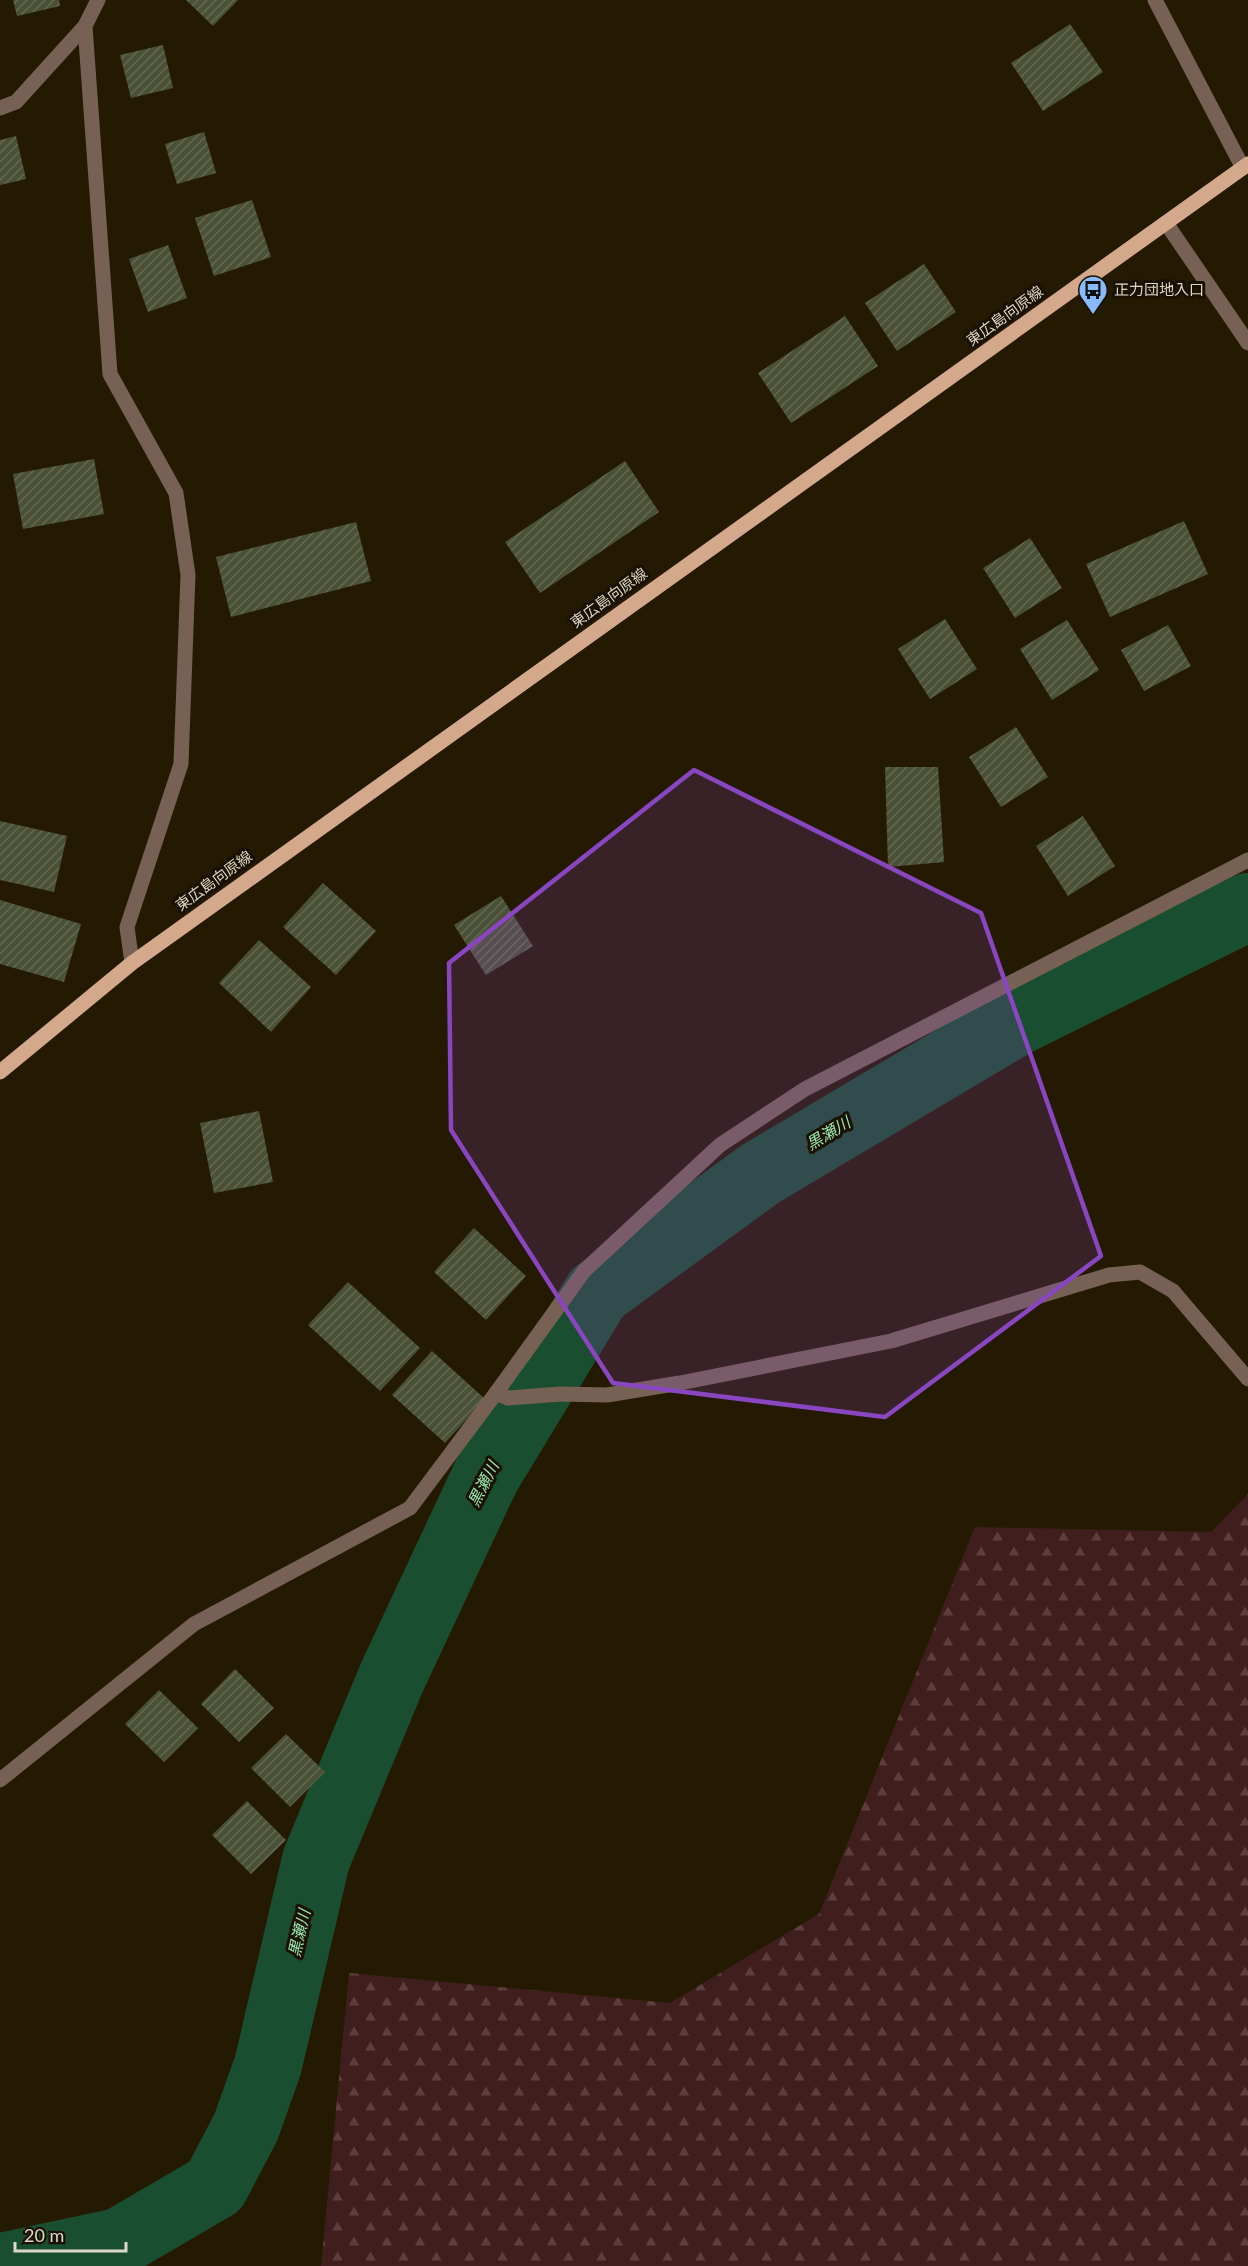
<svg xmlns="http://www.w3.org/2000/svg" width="1248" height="2266" font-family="Lato,'Noto Sans JP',sans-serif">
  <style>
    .forest { fill: url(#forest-firs) }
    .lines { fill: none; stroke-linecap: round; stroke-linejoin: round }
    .river { stroke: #1a4e30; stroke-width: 68 }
    .building { fill: url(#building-hatch) }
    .minor { stroke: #766154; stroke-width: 15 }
    .major { stroke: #d4a88b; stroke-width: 15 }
    .marked { fill: #8a46c0; fill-opacity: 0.2; stroke: #8a46c0; stroke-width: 4.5; stroke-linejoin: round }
    .labels { text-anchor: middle; stroke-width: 6; stroke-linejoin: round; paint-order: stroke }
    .poi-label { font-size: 15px; fill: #ded8c8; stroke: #1b1100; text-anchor: start }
    .street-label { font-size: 15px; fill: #ded8c8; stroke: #1b1100 }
    .water-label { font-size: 16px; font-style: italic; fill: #9ae9b5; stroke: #1b1100 }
  </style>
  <defs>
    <pattern id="forest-firs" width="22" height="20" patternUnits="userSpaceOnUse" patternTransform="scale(1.5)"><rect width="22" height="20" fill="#401e1e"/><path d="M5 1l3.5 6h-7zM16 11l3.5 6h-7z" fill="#5b3e3d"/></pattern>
    <pattern id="building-hatch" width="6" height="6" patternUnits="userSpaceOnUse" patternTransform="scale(1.5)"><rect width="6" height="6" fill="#4a5137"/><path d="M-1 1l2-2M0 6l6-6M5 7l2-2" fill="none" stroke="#646952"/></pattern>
  </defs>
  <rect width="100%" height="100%" fill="#241a02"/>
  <path class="forest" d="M1248,1494V2266H321L349,1973L670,2003L819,1914L975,1527L1211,1532Z"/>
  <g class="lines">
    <path class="river" d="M6,2266L119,2242L215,2186L246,2127L268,2065L316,1860L392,1677L486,1476L597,1293L760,1174L1016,1022L1248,907"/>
  </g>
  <g class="building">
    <path d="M13,0H59L60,6L17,16Z"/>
    <path d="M186,0H238L213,26Z"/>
    <path d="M1070,24L1103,72L1043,111L1011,63Z"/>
    <path d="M163,45L173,88L131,98L120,55Z"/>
    <path d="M204,132L216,173L177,184L165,144Z"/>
    <path d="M16,136L26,179L0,185V140Z"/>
    <path d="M252,200L271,257L214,276L195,218Z"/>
    <path d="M168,245L187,298L148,312L129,259Z"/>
    <path d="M924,264L956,312L897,351L865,303Z"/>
    <path d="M845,316L878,366L791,423L758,373Z"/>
    <path d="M94,459L104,514L23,529L13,474Z"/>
    <path d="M625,461L659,512L540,593L505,542Z"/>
    <path d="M1184,521L1208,574L1110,617L1086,564Z"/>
    <path d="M356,522L371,581L231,617L216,557Z"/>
    <path d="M1030,538L1062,588L1015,618L983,568Z"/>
    <path d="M945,619L977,669L930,699L898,649Z"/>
    <path d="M1067,620L1099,670L1052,700L1020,649Z"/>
    <path d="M1168,625L1191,666L1144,691L1121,650Z"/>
    <path d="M1016,727L1048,777L1001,807L969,757Z"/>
    <path d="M885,767H938L944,862L888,867Z"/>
    <path d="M1083,816L1115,866L1068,896L1036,846Z"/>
    <path d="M0,821L67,836L54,892L0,880Z"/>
    <path d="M323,883L376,931L336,975L283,927Z"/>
    <path d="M501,896L533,946L486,975L454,925Z"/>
    <path d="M0,900L81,924L64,982L0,964Z"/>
    <path d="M259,940L311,987L271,1032L219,983Z"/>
    <path d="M259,1111L273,1182L214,1193L200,1123Z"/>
    <path d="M474,1228L526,1276L486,1320L434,1272Z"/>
    <path d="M348,1282L420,1348L380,1391L308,1325Z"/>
    <path d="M432,1351L485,1399L445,1443L392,1395Z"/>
    <path d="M235,1669L274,1708L239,1742L201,1704Z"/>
    <path d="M159,1690L198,1728L164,1762L125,1724Z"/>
    <path d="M286,1734L325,1772L290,1807L251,1768Z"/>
    <path d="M247,1801L286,1840L251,1874L212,1835Z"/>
  </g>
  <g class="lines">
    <g class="minor">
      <path d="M1155,0L1243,168"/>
      <path d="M85,26L110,374L176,493L188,575L181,764L127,927L132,963"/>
      <path d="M0,108L16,102L85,26L98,0"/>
      <path d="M1166,223L1248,343"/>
      <path d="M496,1393L508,1398L561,1394L607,1395L680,1383L891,1341L1109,1275L1140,1272L1173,1291L1248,1379"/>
      <path d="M0,1780L194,1624L410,1508L496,1393L584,1271L720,1145L805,1089L1248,860"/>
    </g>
    <path class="major" d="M0,1072L132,963L1248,164"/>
  </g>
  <path class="marked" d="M694,770L981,913L1101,1256L885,1417L613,1383L451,1130L449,963Z"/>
  <defs>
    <g id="bus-pin" transform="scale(1.5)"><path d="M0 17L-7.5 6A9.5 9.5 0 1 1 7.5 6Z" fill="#87bbfb" stroke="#1b1100"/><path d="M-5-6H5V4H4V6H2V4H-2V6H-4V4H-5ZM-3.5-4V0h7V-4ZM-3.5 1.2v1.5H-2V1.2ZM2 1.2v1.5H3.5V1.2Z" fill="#111"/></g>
  </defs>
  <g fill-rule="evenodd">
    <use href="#bus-pin" x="1093" y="290"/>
  </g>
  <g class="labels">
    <g class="poi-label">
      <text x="1114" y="295">正力団地入口</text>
    </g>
    <g class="street-label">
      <text transform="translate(1005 316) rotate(-36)" y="5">東広島向原線</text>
      <text transform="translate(609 598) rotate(-36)" y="5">東広島向原線</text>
      <text transform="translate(214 881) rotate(-36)" y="5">東広島向原線</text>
    </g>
    <g class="water-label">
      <text transform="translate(828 1133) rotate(-31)" y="6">黒瀬川</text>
      <text transform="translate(483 1484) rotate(-63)" y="6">黒瀬川</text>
      <text transform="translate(299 1933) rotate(-77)" y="6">黒瀬川</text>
    </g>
  </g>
  <path d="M15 2242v9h111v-9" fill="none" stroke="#ded8c8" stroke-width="3"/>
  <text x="24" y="2242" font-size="18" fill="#ded8c8" stroke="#1b1100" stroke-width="4.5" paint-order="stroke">20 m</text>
</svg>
